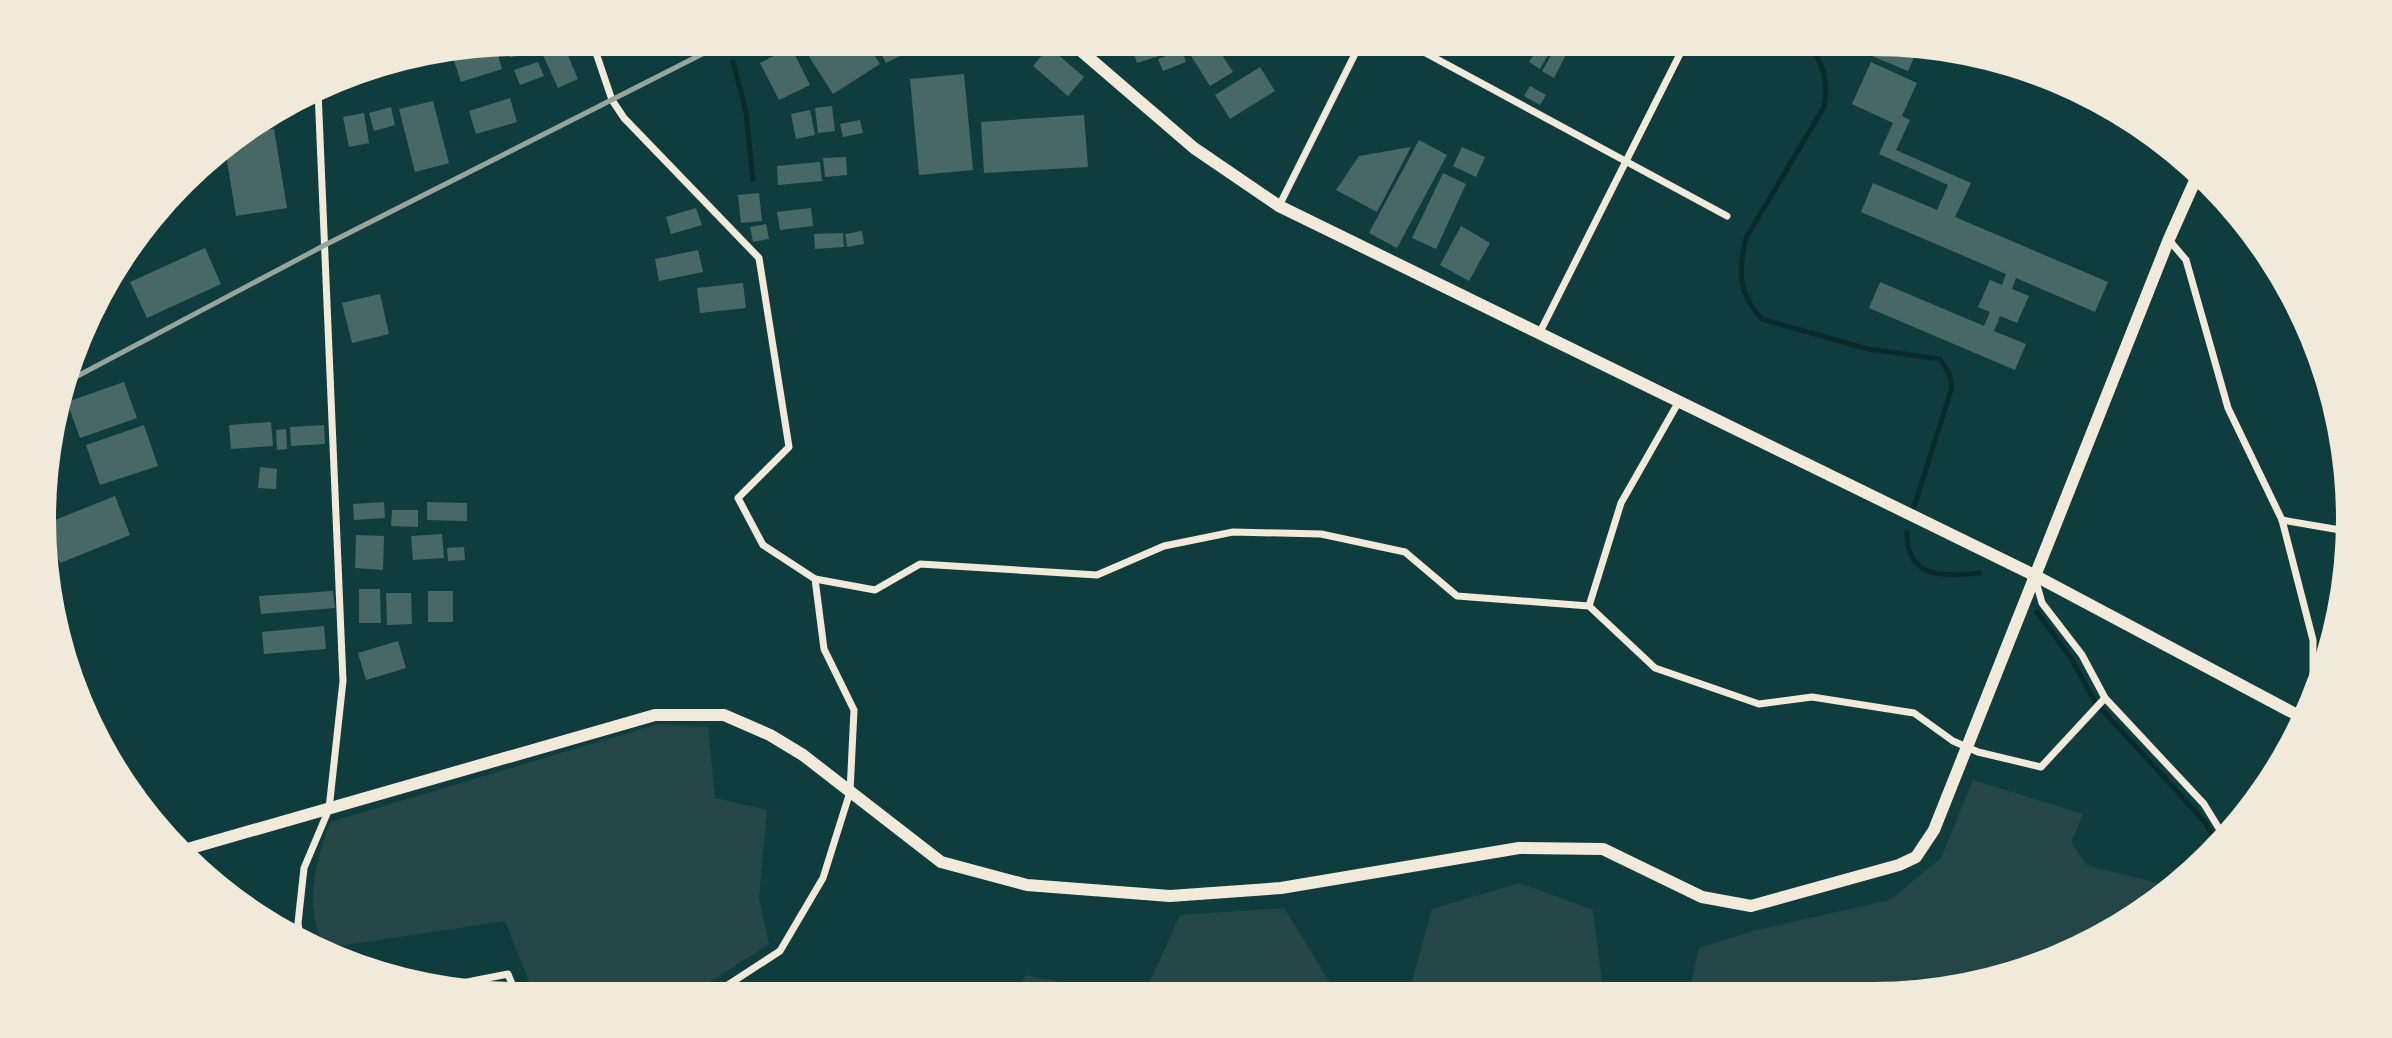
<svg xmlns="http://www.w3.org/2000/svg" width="2392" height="1038" font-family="Merriweather,serif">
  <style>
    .green { fill: #244646 }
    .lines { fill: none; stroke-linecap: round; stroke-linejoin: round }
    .stream { stroke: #0a2a2b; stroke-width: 5 }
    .building { fill: #486865 }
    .minor { stroke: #f1e9da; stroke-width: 7 }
    .tertiary { stroke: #f1e9da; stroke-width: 12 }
    .rail { stroke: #97a49c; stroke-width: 5 }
  </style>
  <rect width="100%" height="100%" fill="#0f3d3e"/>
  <g class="green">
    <path d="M658,724L708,727L715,798L767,810L759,899L769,944L691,994H534L505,921L325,948C303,905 315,866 330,822Z"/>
    <path d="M1973,780L2083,814L2071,843L2088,866L2171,886L2083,945L1935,990L1689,991L1699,948L1753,931L1890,900L1941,858Z"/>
    <path d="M1520,883L1593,910L1603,991L1409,992L1432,909Z"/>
    <path d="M1284,908L1336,992H1145L1180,915Z"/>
    <path d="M1026,975L1113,993H1015Z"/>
  </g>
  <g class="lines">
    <g class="stream">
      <path d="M1808,44C1824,64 1829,81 1824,107L1746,238C1738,270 1738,294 1762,319L1868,349L1940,359L1949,374L1952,387L1914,507"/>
      <path d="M733,62L746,112L753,180"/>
      <path d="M1907,532C1906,580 1944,576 1979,573"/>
      <path d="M2037,612L2071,658L2095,702L2204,821L2217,842"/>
    </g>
  </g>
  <g class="building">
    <path d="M519,44H530L532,51L510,57L507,46Z"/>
    <path d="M538,44H563L578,79L558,88Z"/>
    <path d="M801,44H867L880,64L833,94Z"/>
    <path d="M876,44H924L886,63Z"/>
    <path d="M1131,44H1155L1159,56L1137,63Z"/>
    <path d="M1200,44H1215L1233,72L1210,86L1188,51Z"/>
    <path d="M1269,44H1288L1289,54L1270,56Z"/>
    <path d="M1540,44L1553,46L1540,69L1529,62Z"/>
    <path d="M1843,44H1873L1917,51L1908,71Z"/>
    <path d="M791,47L810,85L779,100L760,63Z"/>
    <path d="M1049,47L1084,77L1068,96L1033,66Z"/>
    <path d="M1556,47L1567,53L1554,78L1542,71Z"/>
    <path d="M496,48L502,69L461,82L452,55Z"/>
    <path d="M1182,50L1186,62L1163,71L1158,59Z"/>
    <path d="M538,62L544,76L520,85L514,70Z"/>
    <path d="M1871,62L1917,83L1902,116L1910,120L1896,150L1971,183L1955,217L2108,282L2095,312L2016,278L2012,289L2029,296L2017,323L2000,316L1994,331L2026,344L2015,370L1869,308L1880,282L1984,326L1990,312L1978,307L1990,280L2002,285L2006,274L1861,212L1873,183L1937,210L1948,185L1879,154L1893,123L1852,104Z"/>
    <path d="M1260,67L1275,91L1230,119L1215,95Z"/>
    <path d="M964,74L973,170L919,175L910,79Z"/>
    <path d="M1530,86L1546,95L1540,105L1524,96Z"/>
    <path d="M510,98L517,122L476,134L469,111Z"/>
    <path d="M433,101L449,163L415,172L399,109Z"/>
    <path d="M832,106L835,131L818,133L815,108Z"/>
    <path d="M391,107L395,125L374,131L369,113Z"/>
    <path d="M810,110L815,135L796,139L791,114Z"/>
    <path d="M364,113L369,143L349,147L343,117Z"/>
    <path d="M1084,115L1088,167L984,173L981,122Z"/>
    <path d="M860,120L863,133L843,137L840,124Z"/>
    <path d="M274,129L287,208L236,216L225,148L246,133Z"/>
    <path d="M1419,140L1447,155L1397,248L1369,233Z"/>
    <path d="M1411,147L1377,212L1336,190L1359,156Z"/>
    <path d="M1462,147L1485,157L1476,177L1453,166Z"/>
    <path d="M846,157L847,175L825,177L823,158Z"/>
    <path d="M820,162L822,181L778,185L777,166Z"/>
    <path d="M1443,173L1466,184L1436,249L1412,238Z"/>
    <path d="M759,193L762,221L741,223L738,195Z"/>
    <path d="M696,208L702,225L671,234L666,217Z"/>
    <path d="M811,208L813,226L780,230L777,212Z"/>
    <path d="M766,224L769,239L753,242L750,227Z"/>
    <path d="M1461,226L1490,243L1469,281L1440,265Z"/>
    <path d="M862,231L864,244L847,247L845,234Z"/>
    <path d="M843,233L844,247L815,249L814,234Z"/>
    <path d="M205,248L221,284L147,318L130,282Z"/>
    <path d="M698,250L703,272L659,281L655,259Z"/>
    <path d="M743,283L746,308L700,313L697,288Z"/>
    <path d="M380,294L389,334L352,343L342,303Z"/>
    <path d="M124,382L137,418L80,438L67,402Z"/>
    <path d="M271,422L273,446L231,449L229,425Z"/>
    <path d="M144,425L158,466L100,485L86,445Z"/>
    <path d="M324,425L325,444L291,446L290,427Z"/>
    <path d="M286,429L287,449L277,450L276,430Z"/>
    <path d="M260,467L277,469L276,489L258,488Z"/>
    <path d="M115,496L130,535L60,563L49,535L50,522Z"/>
    <path d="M384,502L385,518L354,520L353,504Z"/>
    <path d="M427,502L467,503V521L427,520Z"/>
    <path d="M392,510H418V527L391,526Z"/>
    <path d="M442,534L444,558L413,560L411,536Z"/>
    <path d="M356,535L384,536L383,570L355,568Z"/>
    <path d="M464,547L465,560L448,561L447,548Z"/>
    <path d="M359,589H380L381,623H359Z"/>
    <path d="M333,591L335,608L261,614L259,596Z"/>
    <rect x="428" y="591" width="25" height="31"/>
    <path d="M386,593H411L412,624L387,625Z"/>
    <path d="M324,626L326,649L264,654L262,632Z"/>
    <path d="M398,641L406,668L366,680L358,653Z"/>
  </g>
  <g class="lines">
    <g class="minor">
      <path d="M593,44L612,100L624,118L759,258L789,447L738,498L763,545L815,579L824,649L854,710L850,792L823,878L780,951L714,994"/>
      <path d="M1409,44L1727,216"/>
      <path d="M2193,186H2209"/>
      <path d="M1279,206L1360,44"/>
      <path d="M2169,240L2186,260L2228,408L2282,520L2313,640V692"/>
      <path d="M1539,334L1685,44"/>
      <path d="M2282,520L2346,531"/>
      <path d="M2035,578L2042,603L2082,655L2105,698L2204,804L2223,835"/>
      <path d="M815,579L875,590L920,564L1097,575L1164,546L1233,532L1321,534L1405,552L1457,596L1589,606L1655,668L1759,704L1812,697L1914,713L1953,741L1978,752L2041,767L2105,698"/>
      <path d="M1589,606L1621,503L1678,403"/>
      <path d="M300,939L298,923L304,868L329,809L343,681L318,91"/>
      <path d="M457,984L508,974L516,994"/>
    </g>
    <g class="tertiary">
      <path d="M1073,44L1194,148L1279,206L2034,575L2301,717"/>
      <path d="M184,850L655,715H724L770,735L803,755L941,862L1027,885L1170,896L1281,888L1519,848L1603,849L1702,897L1751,906L1899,865L1916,857L1934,830L2169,239L2198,174"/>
    </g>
    <path class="rail" d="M70,380L325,245L722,44"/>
  </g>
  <path d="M0 0H2392V1038H0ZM519 56H1873A463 463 0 0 1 2336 519V519A463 463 0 0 1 1873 982H519A463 463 0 0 1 56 519V519A463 463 0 0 1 519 56Z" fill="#f1e9da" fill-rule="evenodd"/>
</svg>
